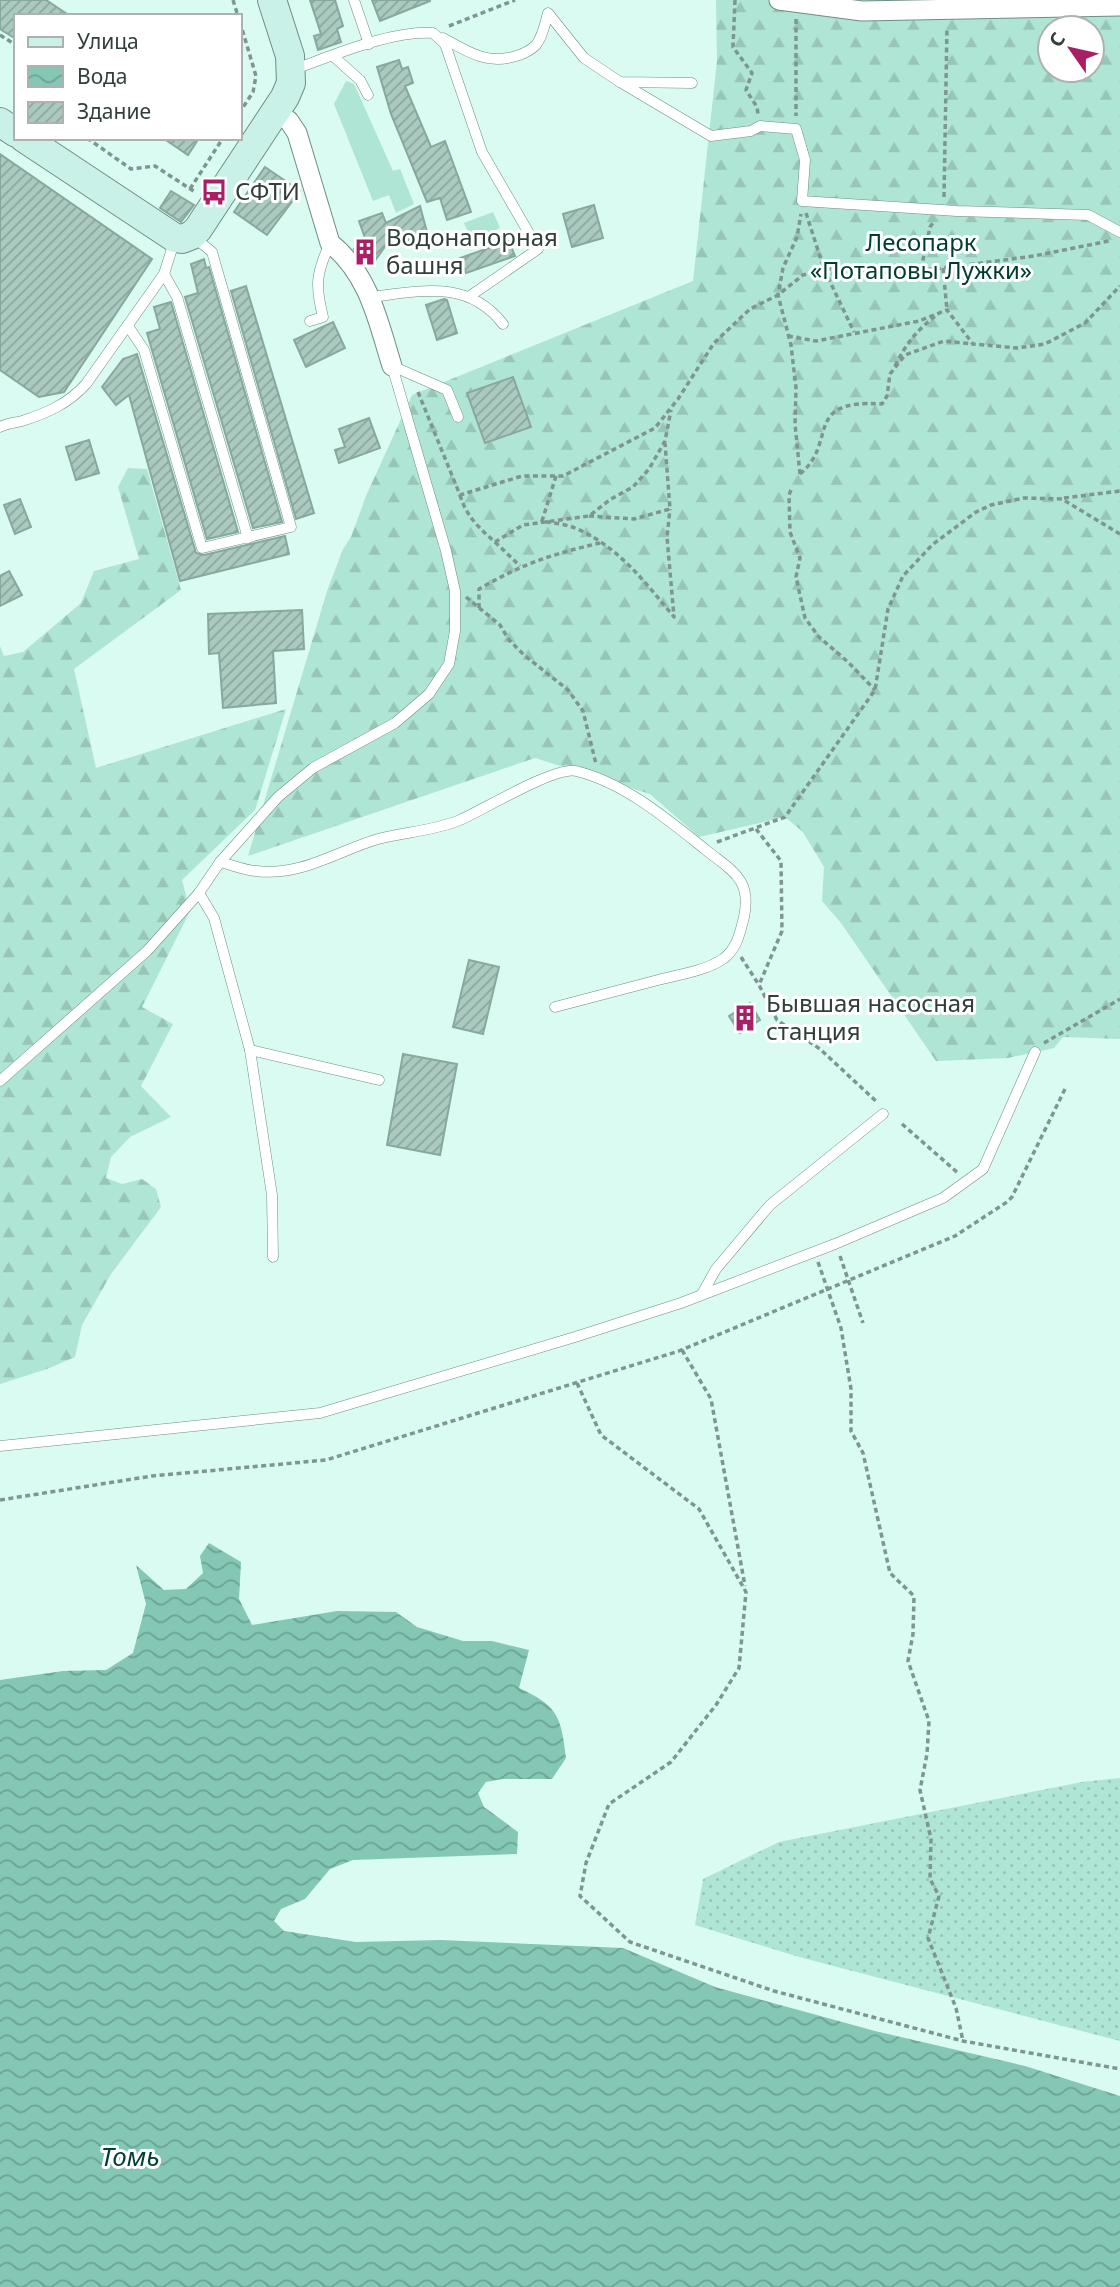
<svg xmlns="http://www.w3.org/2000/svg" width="1120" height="2287" font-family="'Noto Sans',sans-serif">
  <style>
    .grass { fill: url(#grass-dots) }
    .forest { fill: url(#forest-firs); fill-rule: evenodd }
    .garden { fill: #afe5d5 }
    .water { fill: url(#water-waves) }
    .building { fill: url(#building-hatch); stroke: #88a89e; stroke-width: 2 }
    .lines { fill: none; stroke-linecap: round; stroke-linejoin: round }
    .lane-casing { stroke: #6e8d84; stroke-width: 11 }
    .street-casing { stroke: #6e8d84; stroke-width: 21 }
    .secondary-casing { stroke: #6e8d84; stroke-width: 30 }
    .path { stroke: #7e968f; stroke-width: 3.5; stroke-dasharray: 5 3.5; stroke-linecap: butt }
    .lane { stroke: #fff; stroke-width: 10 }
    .street { stroke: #fff; stroke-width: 19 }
    .secondary { stroke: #caf1e8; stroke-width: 28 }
    .labels { text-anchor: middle; stroke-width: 6; stroke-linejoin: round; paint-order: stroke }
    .poi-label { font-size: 24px; fill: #313f3b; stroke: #fff; text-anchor: start }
    .park-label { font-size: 24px; fill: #003d31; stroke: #fff }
    .water-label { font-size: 26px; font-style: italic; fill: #014034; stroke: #fff }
  </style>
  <defs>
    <pattern id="grass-dots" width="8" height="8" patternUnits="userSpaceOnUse" patternTransform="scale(1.75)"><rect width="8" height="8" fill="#afe5d5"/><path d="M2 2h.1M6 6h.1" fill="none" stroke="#97c6b8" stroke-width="1.8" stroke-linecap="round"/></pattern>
    <pattern id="forest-firs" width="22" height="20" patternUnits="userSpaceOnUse" patternTransform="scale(1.75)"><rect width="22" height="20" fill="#afe5d5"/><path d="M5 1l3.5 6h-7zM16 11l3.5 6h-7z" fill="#97c6b8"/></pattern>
    <pattern id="water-waves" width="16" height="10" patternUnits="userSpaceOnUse" patternTransform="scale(1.75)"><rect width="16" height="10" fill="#83c7b4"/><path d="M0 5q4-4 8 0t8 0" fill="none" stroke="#6ca394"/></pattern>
    <pattern id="building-hatch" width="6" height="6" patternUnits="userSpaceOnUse" patternTransform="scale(1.75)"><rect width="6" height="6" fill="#aacac0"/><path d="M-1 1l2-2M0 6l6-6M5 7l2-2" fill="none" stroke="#8ba59d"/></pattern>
  </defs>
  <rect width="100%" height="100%" fill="#d9fbf1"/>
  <path class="grass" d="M1120,1778V2041L799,1957L695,1925L703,1879L779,1842L1082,1782Z"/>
  <g class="forest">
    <path d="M716,0H1120V1039L1063,1037L1054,1048L1008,1058L936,1061L841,923L822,901L824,867L803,832L785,817L699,837L650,794L535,758L248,856L327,591L343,549L351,537L366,496L412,395L693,281L717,61ZM1050,28H1092V70H1050Z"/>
    <path d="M128,468L147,469L181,590L74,669L96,768L286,709L255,810L182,880L190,911L142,1007L173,1024L141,1086L171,1117L130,1137L111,1157L106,1178L122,1184L142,1179L156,1189L161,1207L111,1274L82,1325L75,1357L47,1369L0,1384V646L4,656L23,652L81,603L94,571L139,559L118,487Z"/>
  </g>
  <g class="garden">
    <path d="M346,81L354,84L393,171L400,169L414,204L396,213L389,195L373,201L334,104Z"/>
    <path d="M493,212L500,228L472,241L464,223Z"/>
  </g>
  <path class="water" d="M209,1543L241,1562L239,1599L252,1625L337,1611L396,1612L417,1627L463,1641H492L529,1650L519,1688C558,1706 561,1716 566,1758L552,1779H502L486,1782L478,1793L484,1807L518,1832L517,1854L353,1860L330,1869L305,1899L281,1909L274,1921L284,1931L356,1942L441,1940L623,1948L715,1987L875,2031L1025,2066L1120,2096V2287H0V1680L63,1671L106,1670L133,1653L146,1604L136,1565L164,1590L186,1589L203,1573L200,1556Z"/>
  <g class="building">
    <path d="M0,0H46L70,16H16V39L0,29Z"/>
    <path d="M310,0H335L343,26L337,29L341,42L318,50L314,36L321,34Z"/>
    <path d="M372,0H430V1L380,21Z"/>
    <path d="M399,60L402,69L408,67L413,83L405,86L431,147L445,141L471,212L447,220L440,198L427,202L391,114L377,67Z"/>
    <path d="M163,138H199L188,155Z"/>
    <path d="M0,154L152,259L64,392L39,397L0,370Z"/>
    <path d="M265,167L300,191L267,235L234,212Z"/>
    <path d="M171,191L194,205L181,222L160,208Z"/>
    <path d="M594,205L603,238L572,247L563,214Z"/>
    <path d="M420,206L427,232L392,248L389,241L374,262L367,266L354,249L365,238L359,221L382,213L386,223Z"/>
    <path d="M509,241L515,256L466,273L460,258Z"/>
    <path d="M204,259L206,268L209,267L282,522L253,528L185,297L198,293L191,264Z"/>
    <path d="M246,286L314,513L296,519L231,291Z"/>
    <path d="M444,299L447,300L457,333L437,340L426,305Z"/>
    <path d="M171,302L238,532L207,539L147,333L160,329L154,307Z"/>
    <path d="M333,322L345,348L306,367L294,340Z"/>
    <path d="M137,354L196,553L204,555L285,536L289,554L180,581L129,395L116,405L102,387L123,359Z"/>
    <path d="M513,377L531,427L485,443L467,393Z"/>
    <path d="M369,418L380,448L339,463L335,450L345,447L339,429Z"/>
    <path d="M89,440L99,473L76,480L66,447Z"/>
    <path d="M20,499L31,527L15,534L4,505Z"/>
    <path d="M9,571L22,595L0,606V576Z"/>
    <path d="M302,610L304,649L273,651L276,703L223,708L219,653L209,654L208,614Z"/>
    <path d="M469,960L499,967L483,1034L453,1027Z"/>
    <path d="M750,1003L760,1020L740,1033L729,1016Z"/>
    <path d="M403,1054L457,1064L440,1155L387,1145Z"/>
  </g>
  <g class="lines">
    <g class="lane-casing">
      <g id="lane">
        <path d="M354,0L369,44"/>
        <path d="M443,38C468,52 487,65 516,56C523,54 531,50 536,45C543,36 545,24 548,13L584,58L620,82L692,83"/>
        <path d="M333,56L360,80L368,95"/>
        <path d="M292,70C332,56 391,30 433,33L445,44L482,152L538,249L470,296"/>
        <path d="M620,82L711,136L751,131L760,126L796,129L805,160L802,201L957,211L1088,215L1120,232"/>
        <path d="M164,274L177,297L248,538"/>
        <path d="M371,297C421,291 468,279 503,324"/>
        <path d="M310,321L323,317C315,285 316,274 330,243"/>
        <path d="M128,326L144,350L202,548L291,527L212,252L194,237"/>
        <path d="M392,366L447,390L458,417"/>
        <path d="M0,427C7,423 14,423 22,421C47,413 68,404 86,384L164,274L175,239"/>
        <path d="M220,862C232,865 244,870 256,871C300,877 337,851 378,839C405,832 433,831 460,820C483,810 555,766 576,771C625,783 667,819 706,850C732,871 752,879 744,917C740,933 737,949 723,959C705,971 678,975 658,980C624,989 589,998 555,1007"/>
        <path d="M199,893L214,918L250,1050L272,1195L273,1257"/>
        <path d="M250,1050L379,1080"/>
        <path d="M0,1081L147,951L199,893L220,862L278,797L313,768L395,723L429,694L449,664L455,631V591L446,551L392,366"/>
        <path d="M702,1294L716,1269L770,1205L883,1114"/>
        <path d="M0,1446L320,1413L575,1337L681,1303L835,1244L943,1198L983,1169L1035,1052"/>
      </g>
    </g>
    <g class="street-casing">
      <g id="street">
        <path d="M779,0L862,11L1120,6"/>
        <path d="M276,112L289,121L297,133L330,243C369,274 378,321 392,366"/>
      </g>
    </g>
    <g class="secondary-casing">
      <g id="secondary">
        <path d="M0,122L16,133"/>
        <path d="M24,138L175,238L182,239L192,235L198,229L285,97L291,83L290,56L272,0"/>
      </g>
    </g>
    <g class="path">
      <path d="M233,0L238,16"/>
      <path d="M735,0L733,47L752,73L746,90L757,107L758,114"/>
      <path d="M796,19V116"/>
      <path d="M240,22L256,76L253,92L240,112"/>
      <path d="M449,26L515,0"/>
      <path d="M0,35L16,45"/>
      <path d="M87,138L131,169L155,166L195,192"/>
      <path d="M190,189L223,138"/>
      <path d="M944,197L947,27"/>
      <path d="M806,213L824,269L854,332"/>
      <path d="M943,268L947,310"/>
      <path d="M921,269L930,227L933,223"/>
      <path d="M788,336L816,341L919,321L947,310L973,344L1017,348L1045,344L1085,323L1120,286"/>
      <path d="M895,366C907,342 917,330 938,314"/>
      <path d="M418,392L460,495L522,476H563L655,428L678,399L714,343L750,309L778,295L803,275L824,269L850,268L888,273L943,268L1034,256L1109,241"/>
      <path d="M800,474L795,424L796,388L791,345L778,295L783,268L797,237L801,214"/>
      <path d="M800,474C839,442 801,399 882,404L887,396L890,374L905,355L944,341L973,344"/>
      <path d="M556,476L542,521C553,523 565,524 575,528C618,546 645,582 674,617L667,537L670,509"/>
      <path d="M791,490L789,495L790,532L800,558L796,577L805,618L819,637L848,662L875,690"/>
      <path d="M460,495C466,516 479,528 495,542L523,525L589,516L611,499L633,487L649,469L665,441L671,410"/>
      <path d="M1064,498L1120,491"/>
      <path d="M589,516L634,519L670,509L665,443"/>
      <path d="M495,542L520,566"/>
      <path d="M466,597L500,625L509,640L524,655L568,690L583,711L596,764"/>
      <path d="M479,608V589C522,564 552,554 600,543"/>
      <path d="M756,829L781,861L782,931L759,985L777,1020L820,1049L878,1103"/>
      <path d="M717,842L785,817L875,690L888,609L903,576L932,545L976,512L991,505L1024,498L1062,499L1120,534"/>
      <path d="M741,957L759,985"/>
      <path d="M1044,1043L1120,999"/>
      <path d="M902,1124L958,1173"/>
      <path d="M840,1256L863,1323"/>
      <path d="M818,1262L841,1328L851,1389V1431L863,1453L890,1573L914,1596L913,1634L908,1661L929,1721L927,1754L920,1790L931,1839L930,1879L939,1896L928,1938L956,2008L963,2041"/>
      <path d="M682,1350L711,1399L745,1586"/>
      <path d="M577,1383L601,1435L699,1509L746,1592L739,1668L716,1705L671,1762L609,1804L586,1863L580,1896L630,1942L774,1991L963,2041L1120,2069"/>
      <path d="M0,1500L152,1476L326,1460L679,1351L955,1236L1007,1202L1012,1197L1066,1087"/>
    </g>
    <use href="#lane" class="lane"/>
    <use href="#street" class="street"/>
    <use href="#secondary" class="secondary"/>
  </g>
  <defs>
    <g id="bus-bare" transform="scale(2.1)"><path d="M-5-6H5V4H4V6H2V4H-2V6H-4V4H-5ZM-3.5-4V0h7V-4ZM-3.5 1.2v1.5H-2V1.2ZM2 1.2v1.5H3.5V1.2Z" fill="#a81f66" stroke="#fff" stroke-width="2.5" paint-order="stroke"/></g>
    <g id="building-bare" transform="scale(2.1)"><path d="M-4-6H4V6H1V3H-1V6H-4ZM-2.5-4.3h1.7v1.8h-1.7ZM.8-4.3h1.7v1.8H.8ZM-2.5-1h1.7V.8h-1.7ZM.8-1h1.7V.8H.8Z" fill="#a81f66" stroke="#fff" stroke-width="2.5" paint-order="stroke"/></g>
  </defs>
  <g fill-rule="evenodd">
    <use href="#bus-bare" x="214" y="192"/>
    <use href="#building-bare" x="365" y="252"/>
    <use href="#building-bare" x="745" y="1018"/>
  </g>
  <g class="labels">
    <g class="poi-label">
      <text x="235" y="200">СФТИ</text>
      <text x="386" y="246">Водонапорная<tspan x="386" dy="28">башня</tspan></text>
      <text x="766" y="1012">Бывшая насосная<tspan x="766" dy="28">станция</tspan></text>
    </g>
    <g class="park-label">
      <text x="921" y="251">Лесопарк<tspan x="921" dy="28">«Потаповы Лужки»</tspan></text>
    </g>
    <g class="water-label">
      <text x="130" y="2166">Томь</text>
    </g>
  </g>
  <rect x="14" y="14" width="228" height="126" fill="#ffffff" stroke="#adb2b1" stroke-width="2"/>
  <rect x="28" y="37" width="35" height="10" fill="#caf1e8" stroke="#adb2b1" stroke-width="2"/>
  <text x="77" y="49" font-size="21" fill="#313f3b">Улица</text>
  <rect x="28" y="66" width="35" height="21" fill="url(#water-waves)" stroke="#adb2b1" stroke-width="2"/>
  <text x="77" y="84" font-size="21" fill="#313f3b">Вода</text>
  <rect x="28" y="102" width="35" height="21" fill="url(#building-hatch)" stroke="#adb2b1" stroke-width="2"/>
  <text x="77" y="119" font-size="21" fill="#313f3b">Здание</text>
  <g transform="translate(1071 49) rotate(304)"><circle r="33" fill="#ffffff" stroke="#adb2b1" stroke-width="2"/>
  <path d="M0-5L12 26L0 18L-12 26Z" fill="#a81f66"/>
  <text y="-10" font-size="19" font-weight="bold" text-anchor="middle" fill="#313f3b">С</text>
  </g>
</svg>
